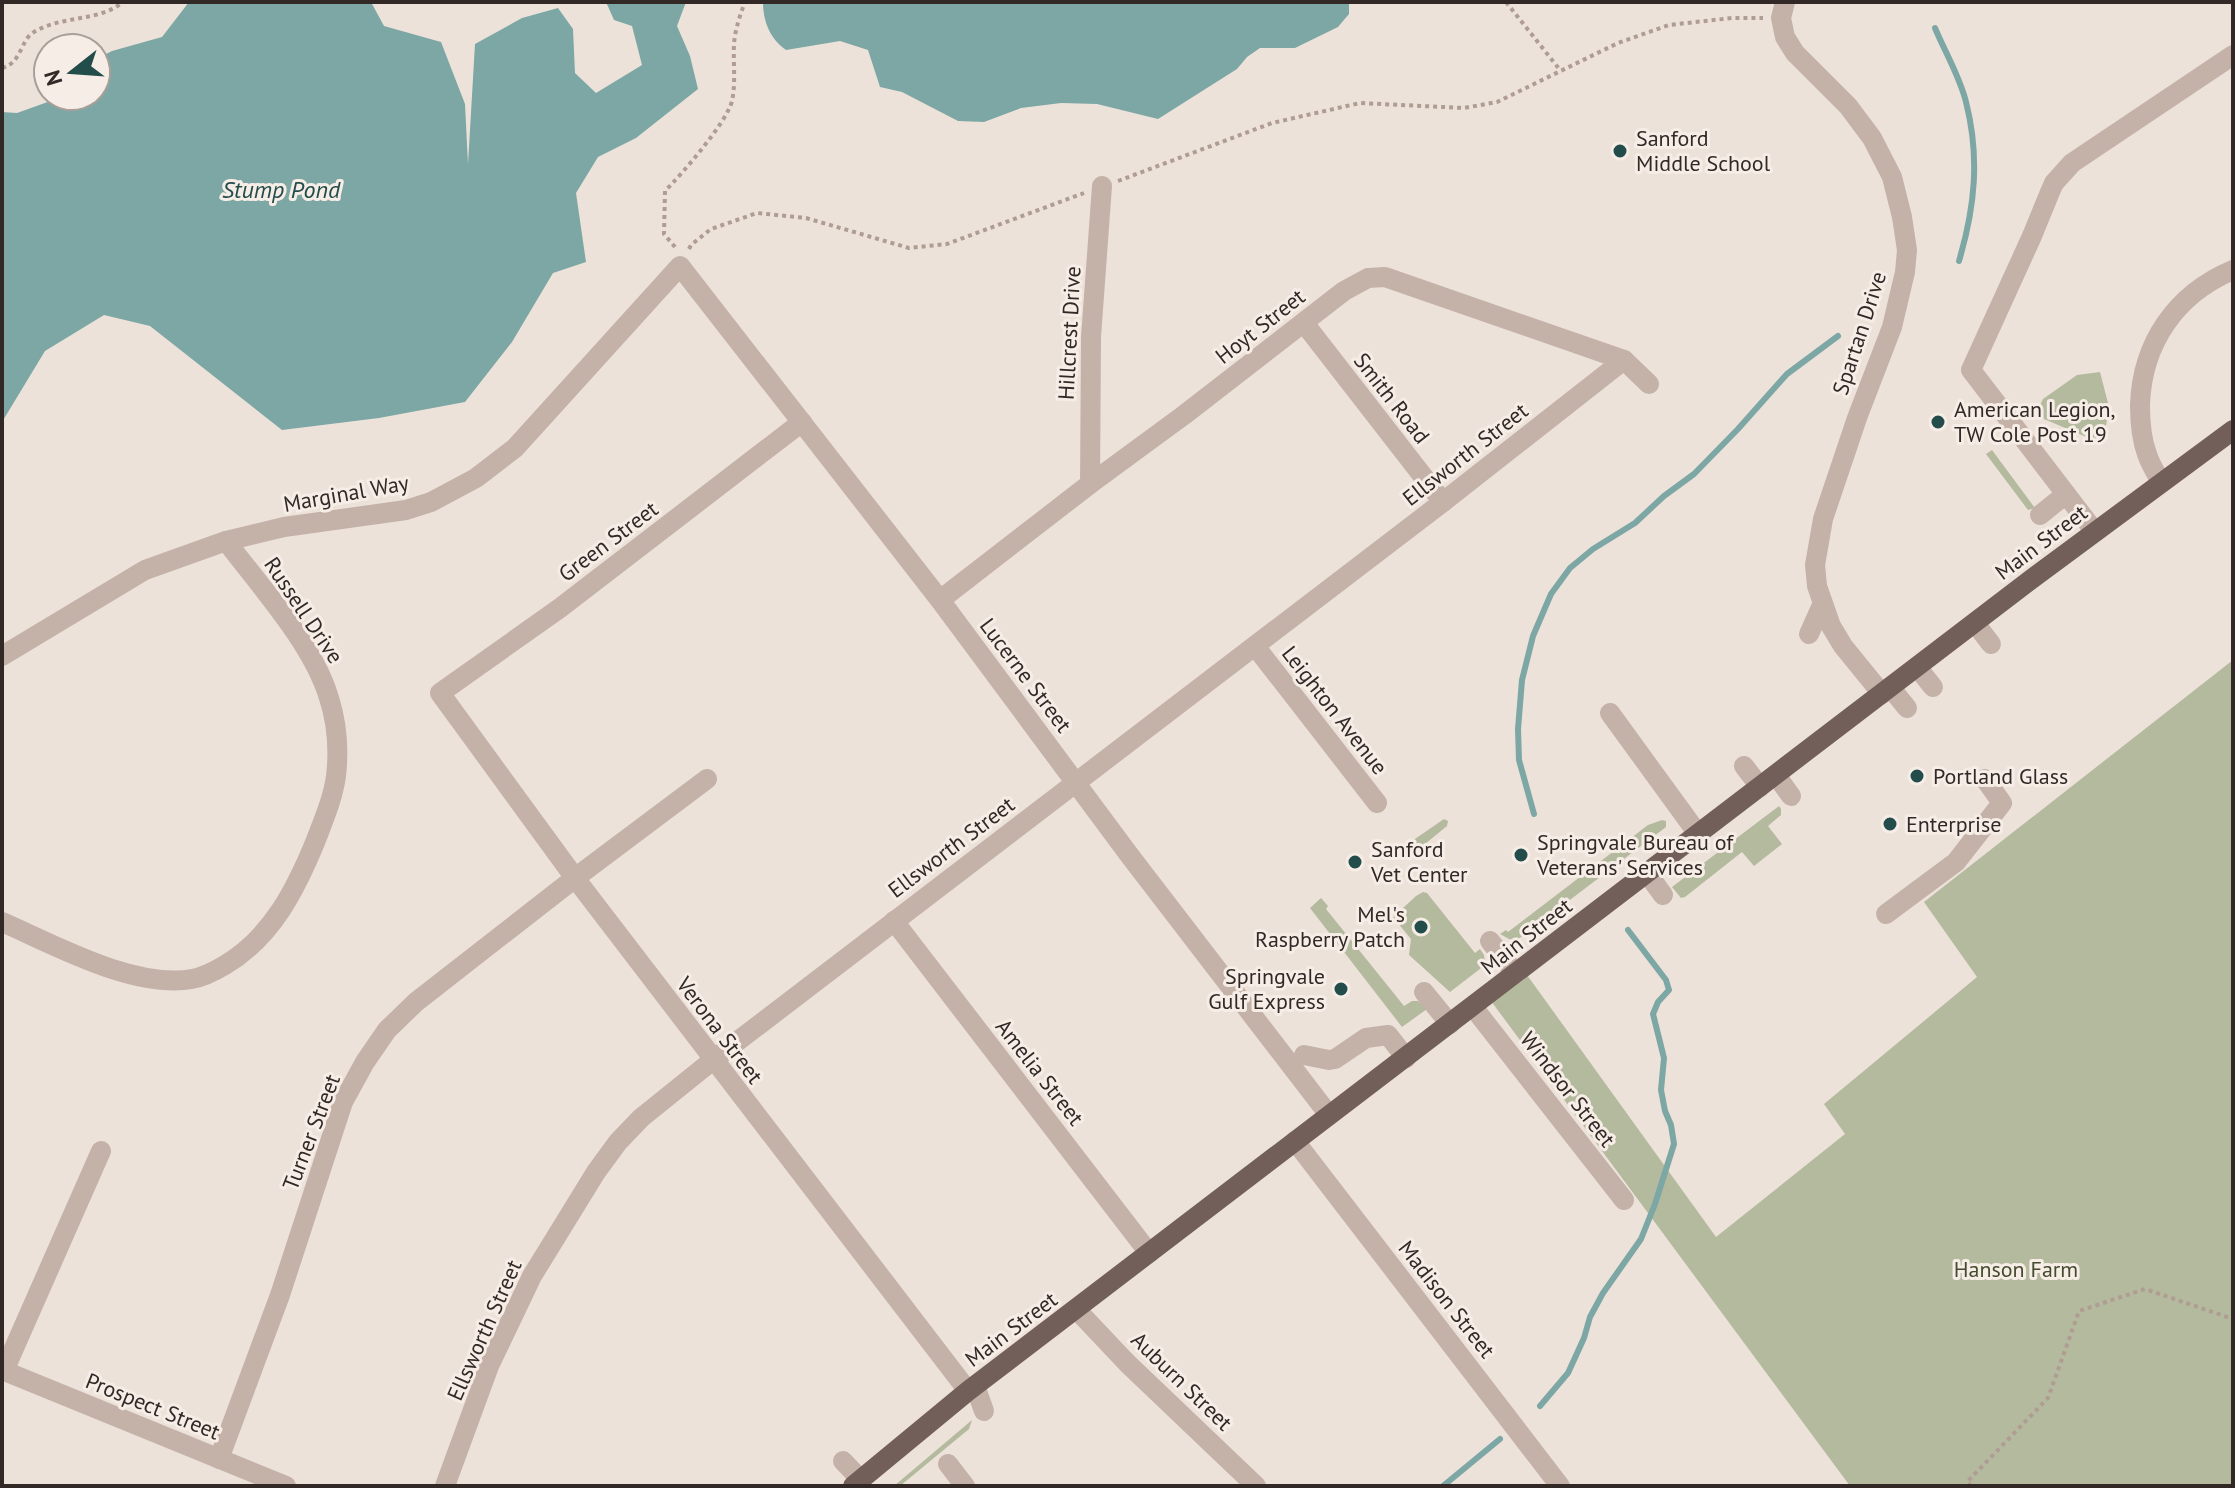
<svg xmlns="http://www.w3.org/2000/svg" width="2235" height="1488" font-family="'PT Sans',sans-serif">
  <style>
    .green { fill: #b4ba9d }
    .water { fill: #7da7a4 }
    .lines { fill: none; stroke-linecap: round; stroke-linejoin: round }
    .stream { stroke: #7da7a4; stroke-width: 6 }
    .path { stroke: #af9c93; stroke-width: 4; stroke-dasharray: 4 4; stroke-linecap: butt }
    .minor { stroke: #c4b2a8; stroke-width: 20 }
    .major { stroke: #725f5a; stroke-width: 20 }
    .poi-dot { fill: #224d4b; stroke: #f6ede6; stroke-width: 3 }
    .labels { text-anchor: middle; stroke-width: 6; stroke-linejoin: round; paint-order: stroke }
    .poi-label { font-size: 22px; fill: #322927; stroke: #f6ede6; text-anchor: start }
    .street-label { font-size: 22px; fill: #322927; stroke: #f6ede6 }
    .park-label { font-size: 22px; fill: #454c2e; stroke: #f6ede6 }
    .water-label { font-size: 24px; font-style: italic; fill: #224d4b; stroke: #f6ede6 }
  </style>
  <rect width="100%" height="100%" fill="#ede2da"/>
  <g class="green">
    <path d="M2100,372L2109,407L2103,444L2044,419L2038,409L2043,399L2077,375Z"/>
    <path d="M1992,450L2035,508L2028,510L1986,454Z"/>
    <path d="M2233,660V1486H1850L1491,1001L1527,975L1716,1237L1845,1134L1824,1104L1977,977L1924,902Z"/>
    <path d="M1779,806L1781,809V815L1768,826L1782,844L1754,866L1742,852L1685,897L1681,898L1672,887Z"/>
    <path d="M1444,819L1448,821L1447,826L1420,848H1417L1412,841Z"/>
    <path d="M1662,820L1666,821V827L1517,940L1509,939L1500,934L1506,930L1508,932L1648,825Z"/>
    <path d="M1423,892L1427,893L1475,953L1480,949L1484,955L1485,965L1450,992L1409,955L1411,939L1397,922L1392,924L1389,921L1416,896Z"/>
    <path d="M1321,898L1328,906L1326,909L1404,1006L1412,1001H1418L1427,1009L1402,1027L1310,908Z"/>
    <path d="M972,1420L969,1429L900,1486H894Z"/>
  </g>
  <g class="water">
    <path d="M189,2H371L384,26L441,42L465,104L468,164L475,44L522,18L558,8L573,29L575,73L596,93L642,65L632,26L614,20L606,2H686L677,26L690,56L698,89L636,138L598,157L576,193L586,262L553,273L512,342L465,402L379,418L282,430L150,326L104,315L45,351L2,422V112L17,113L56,99L58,96H96V59L112,51L162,37Z"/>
    <path d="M763,2H1349V14L1338,27L1295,48H1260L1247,57L1237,69L1158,119L1097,104L1061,103L1021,108L984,122L958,121L902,92L880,87L868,50L840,41L786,50C770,39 763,21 763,2Z"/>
  </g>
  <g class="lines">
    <g class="stream">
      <path d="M1935,28C1945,52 1960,77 1966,102C1980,157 1975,207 1959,261"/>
      <path d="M1534,814L1519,760L1518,729L1522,680L1533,636L1551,594L1570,568L1593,549L1635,523L1664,496L1694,474L1738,429L1787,374L1838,336"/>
      <path d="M1540,1406L1568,1373L1584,1338L1590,1317L1603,1293L1641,1239L1655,1204L1674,1144L1671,1125L1665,1111L1661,1090L1664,1058L1653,1014L1658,1002L1669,990L1666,980L1628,930"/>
      <path d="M1443,1486L1500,1439"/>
    </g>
    <g class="path">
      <path d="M1506,2L1560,70"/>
      <path d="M2,68C22,63 20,40 34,32C62,15 99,22 123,2"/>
      <path d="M1118,181L1272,123L1360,103L1464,108L1497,102L1618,43L1669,25L1732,18H1763"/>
      <path d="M675,247L664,234L665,191C682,174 727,122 732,101C736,82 733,63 734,44C735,30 740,15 745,2"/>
      <path d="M689,249L691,245L711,229L757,213L806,218L909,248L947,244L1084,193"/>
      <path d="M1971,1486L1967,1482L2048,1398L2079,1311L2145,1289L2233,1319"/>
    </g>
    <g class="minor">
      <path d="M1785,2L1781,18L1785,37L1795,53L1848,106L1872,138L1892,177L1902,217L1907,250L1905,272L1892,327L1857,418L1823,519L1815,565L1817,586L1831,626L1843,646L1882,694"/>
      <path d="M1304,323L1443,502"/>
      <path d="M802,422L560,608L440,693L575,878L968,1391"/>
      <path d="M2161,482C2156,473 2150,464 2147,454C2141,438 2140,422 2140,405C2142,343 2176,294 2233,270"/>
      <path d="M1090,484L1091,337L1102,186"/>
      <path d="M2040,515L2066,494"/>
      <path d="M2095,532L1971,370L2032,236L2050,192L2054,183L2072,163L2233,55"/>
      <path d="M940,600L1090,484L1184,415L1344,291L1368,278L1385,277L1624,360L1649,384"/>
      <path d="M1975,623L1991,644"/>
      <path d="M1809,634L1822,605"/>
      <path d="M1255,646L1377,803"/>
      <path d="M2,656L145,570L226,541L284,527L406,510L431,502L476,478L515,448L680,266L940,600L1130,856L1329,1115"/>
      <path d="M1917,667L1933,687"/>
      <path d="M1890,687L1907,708"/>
      <path d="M1610,713L1698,834"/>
      <path d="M1744,766L1760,787"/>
      <path d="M1776,775L1791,796"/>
      <path d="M1647,873L1663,895"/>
      <path d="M1886,914L1956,862L2002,803L1985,779"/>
      <path d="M894,921L1149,1253"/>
      <path d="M2,922C55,945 133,989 192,979C204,977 215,971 225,965C272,937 296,889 316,840C324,819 333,798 336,776C339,750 337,723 329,698C313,644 260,586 226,541"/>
      <path d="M1490,941L1516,974"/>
      <path d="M1424,992L1450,1024"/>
      <path d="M1473,1007L1624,1200"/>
      <path d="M1304,1055L1329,1060L1335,1059L1366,1038L1388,1035L1406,1058"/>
      <path d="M1295,1141L1560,1486"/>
      <path d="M1076,1309L1127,1363L1256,1486"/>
      <path d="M2,1370L286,1486"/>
      <path d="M4,1371L101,1151"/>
      <path d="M975,1386L984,1411"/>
      <path d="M219,1459L280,1295L343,1102L365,1062L387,1030L416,1002L575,878L707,779"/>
      <path d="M843,1461L860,1479"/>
      <path d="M948,1464L965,1486"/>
      <path d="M445,1486L489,1366L532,1276L596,1172L618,1142L641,1118L713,1060L1443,502L1624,360"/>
    </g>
    <path class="major" d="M853,1486L968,1391L2033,578L2233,430"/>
  </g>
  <g class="poi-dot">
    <circle cx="1620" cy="151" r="8"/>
    <circle cx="1938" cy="422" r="8"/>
    <circle cx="1917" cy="776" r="8"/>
    <circle cx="1890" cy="824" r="8"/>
    <circle cx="1521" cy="855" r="8"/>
    <circle cx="1355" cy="862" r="8"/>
    <circle cx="1421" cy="927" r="8"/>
    <circle cx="1341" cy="989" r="8"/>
  </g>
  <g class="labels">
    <g class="poi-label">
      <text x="1636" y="146">Sanford<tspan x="1636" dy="25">Middle School</tspan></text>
      <text x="1954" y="417">American Legion,<tspan x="1954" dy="25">TW Cole Post 19</tspan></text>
      <text x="1933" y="784">Portland Glass</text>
      <text x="1906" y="832">Enterprise</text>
      <text x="1537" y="850">Springvale Bureau of<tspan x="1537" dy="25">Veterans' Services</tspan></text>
      <text x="1371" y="857">Sanford<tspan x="1371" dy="25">Vet Center</tspan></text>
      <text x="1405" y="922" text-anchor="end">Mel's<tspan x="1405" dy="25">Raspberry Patch</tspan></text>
      <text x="1325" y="984" text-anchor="end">Springvale<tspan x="1325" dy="25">Gulf Express</tspan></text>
    </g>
    <g class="street-label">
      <text transform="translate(1260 326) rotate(-38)" y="8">Hoyt Street</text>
      <text transform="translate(1069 333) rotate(-87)" y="8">Hillcrest Drive</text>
      <text transform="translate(1859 333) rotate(-72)" y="8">Spartan Drive</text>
      <text transform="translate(1392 398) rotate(52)" y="8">Smith Road</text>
      <text transform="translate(1465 454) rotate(-38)" y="8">Ellsworth Street</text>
      <text transform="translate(346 493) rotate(-10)" y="8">Marginal Way</text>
      <text transform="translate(608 541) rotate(-37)" y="8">Green Street</text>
      <text transform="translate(2041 542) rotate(-37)" y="8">Main Street</text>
      <text transform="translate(304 610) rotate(56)" y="8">Russell Drive</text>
      <text transform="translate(1026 675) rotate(53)" y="8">Lucerne Street</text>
      <text transform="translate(1335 710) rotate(52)" y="8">Leighton Avenue</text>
      <text transform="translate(951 847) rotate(-37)" y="8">Ellsworth Street</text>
      <text transform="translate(1526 936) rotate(-38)" y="8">Main Street</text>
      <text transform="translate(720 1030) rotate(53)" y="8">Verona Street</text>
      <text transform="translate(1040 1072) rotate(52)" y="8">Amelia Street</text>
      <text transform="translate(1568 1089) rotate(52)" y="8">Windsor Street</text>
      <text transform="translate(311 1132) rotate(-69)" y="8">Turner Street</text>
      <text transform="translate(1447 1299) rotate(52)" y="8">Madison Street</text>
      <text transform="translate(1011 1329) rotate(-37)" y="8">Main Street</text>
      <text transform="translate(484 1330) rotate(-66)" y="8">Ellsworth Street</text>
      <text transform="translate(1182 1381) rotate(44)" y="8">Auburn Street</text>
      <text transform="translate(153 1406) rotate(22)" y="8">Prospect Street</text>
    </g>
    <g class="park-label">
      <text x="2016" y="1277">Hanson Farm</text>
    </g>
    <g class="water-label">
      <text x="281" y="198">Stump Pond</text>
    </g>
  </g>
  <rect width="2235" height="1488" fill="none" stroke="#322927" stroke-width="8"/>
  <g transform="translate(72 72) rotate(253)"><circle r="38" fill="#f6ede6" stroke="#a89f9a" stroke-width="2"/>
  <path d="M0-6L14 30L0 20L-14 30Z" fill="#224d4b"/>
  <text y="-12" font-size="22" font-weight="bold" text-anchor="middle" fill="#322927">N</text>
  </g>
</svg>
